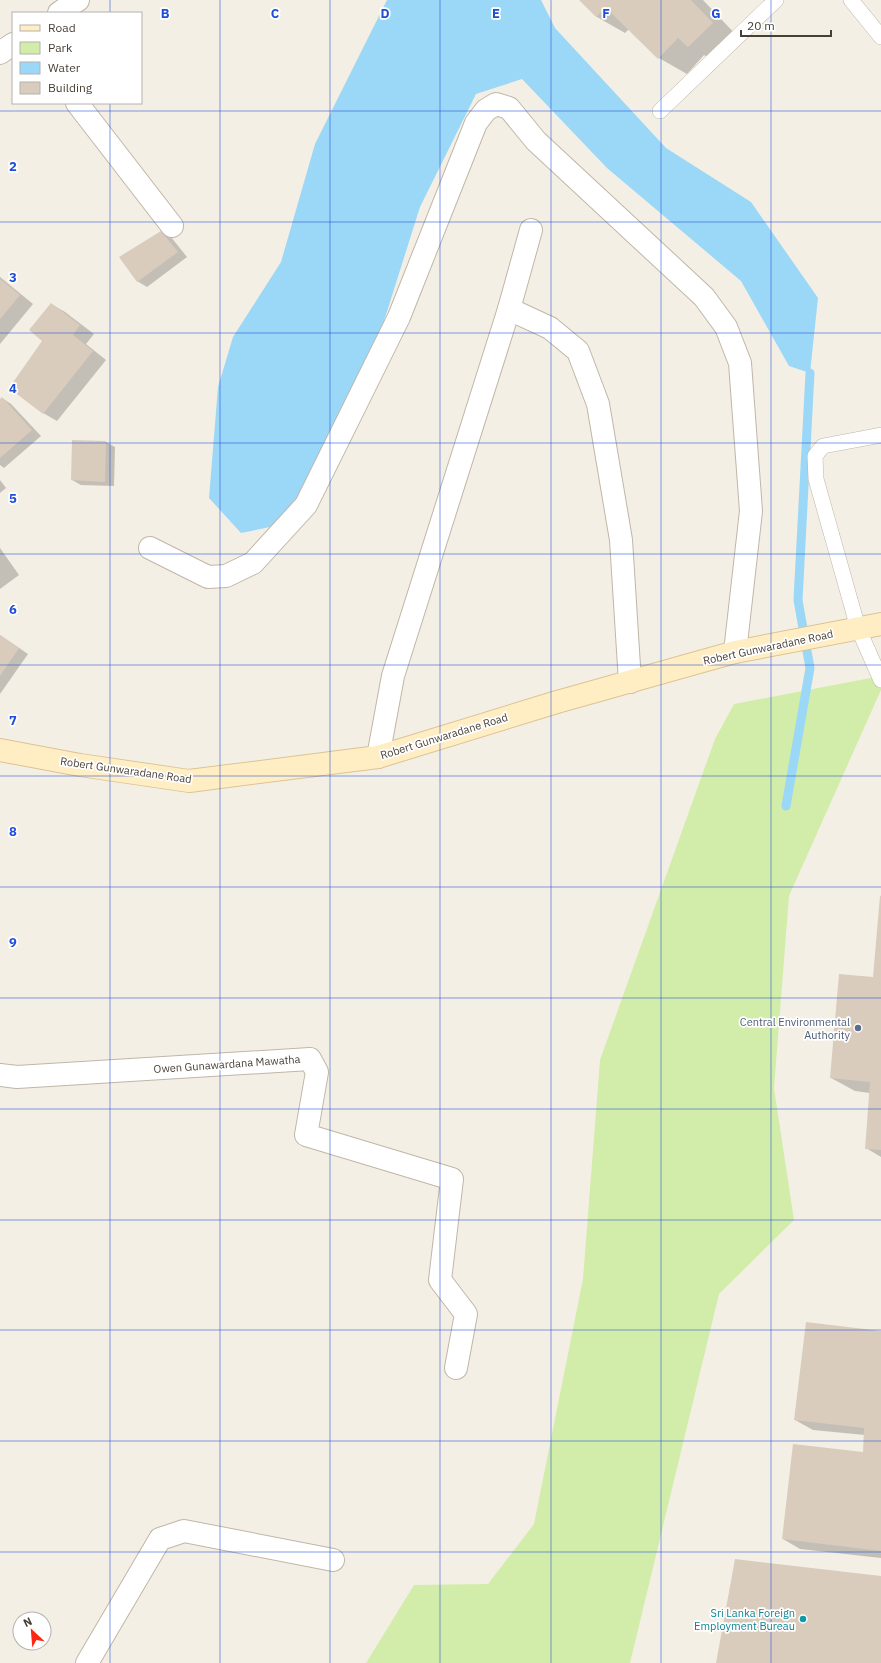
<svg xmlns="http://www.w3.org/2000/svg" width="881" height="1663" font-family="'IBM Plex Sans',sans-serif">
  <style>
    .green { fill: #d2eda9 }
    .water { fill: #9bd7f7 }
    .shadow { fill: #0003 }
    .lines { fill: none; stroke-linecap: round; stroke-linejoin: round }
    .stream { stroke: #9bd7f7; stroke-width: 9 }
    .building { fill: #daccbc }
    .lane-casing { stroke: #c0b6a7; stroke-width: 16 }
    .street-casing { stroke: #c0b6a7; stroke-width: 24 }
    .secondary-casing { stroke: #dcc492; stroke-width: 24 }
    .lane { stroke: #fff; stroke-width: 15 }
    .street { stroke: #fff; stroke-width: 22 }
    .secondary { stroke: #ffedc4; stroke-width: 22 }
    .grid { fill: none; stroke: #1d4ed8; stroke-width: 1; stroke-opacity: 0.55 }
    .service-dot { fill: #5c6f8a; stroke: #fff; stroke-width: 1.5 }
    .culture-dot { fill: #0f9aa8; stroke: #fff; stroke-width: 1.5 }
    .labels { text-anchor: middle; stroke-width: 3.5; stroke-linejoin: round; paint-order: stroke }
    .street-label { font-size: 11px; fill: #473f34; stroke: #fff }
    .service-label { font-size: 11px; fill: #4e5e75; stroke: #fff; text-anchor: end }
    .culture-label { font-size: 11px; fill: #0d838f; stroke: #fff; text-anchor: end }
    .grid-label { font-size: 13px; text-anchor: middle; font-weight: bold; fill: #1d4ed8; stroke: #fff; stroke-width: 3.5; stroke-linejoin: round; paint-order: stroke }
  </style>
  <rect width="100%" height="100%" fill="#f4efe5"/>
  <path class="green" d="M881,676V690L789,896L774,1088L794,1220L719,1294L630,1663H366L414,1585L488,1584L534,1524L583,1279L600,1060L715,739L734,704Z"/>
  <path class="water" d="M387,0H541L555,28L666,148L751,202L818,298L810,373L789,366L741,281L607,168L522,79L476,94L420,207L348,435L275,526L241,533L209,498L218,387L233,337L281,262L315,144Z"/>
  <g class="shadow">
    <path d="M581,0H703L741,40L717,63L704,55L687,74L659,58L629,29L625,33L597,17Z"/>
    <path d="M161,232L171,237L187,257L147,287L137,281Z"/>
    <path d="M0,277L33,304L0,344Z"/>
    <path d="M51,304L65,312L94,334L86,344L106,360L57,421L43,413L44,340Z"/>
    <path d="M2,398L11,404L41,436L4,468L0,465V400Z"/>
    <path d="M73,441L106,442L115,447L114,486L81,485L72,480Z"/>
    <path d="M0,480L6,488L0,493Z"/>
    <path d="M0,548L19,575L0,589Z"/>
    <path d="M0,635L28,654L0,694Z"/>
    <path d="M881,894V1157L866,1148L870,1093L855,1091L831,1078L874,978Z"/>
    <path d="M881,1332V1558L800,1549L783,1539L864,1453L865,1435L813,1430L795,1420Z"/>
  </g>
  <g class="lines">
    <path class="stream" d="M786,806L810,668L798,600L810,373"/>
  </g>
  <g class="building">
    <path d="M579,0H691L713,23L688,47L678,38L658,59L606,8L596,17Z"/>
    <path d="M161,231L178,252L137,282L119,257Z"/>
    <path d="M0,279L20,295L0,319Z"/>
    <path d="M51,303L80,325L73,335L93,351L43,414L9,388L42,341L29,330Z"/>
    <path d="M2,397L32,430L0,458V399Z"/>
    <path d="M72,440L106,441L105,482L71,480Z"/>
    <path d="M0,635L19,648L0,676Z"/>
    <path d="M880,896H881V1150L865,1149L870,1082L830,1078L839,974L873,977Z"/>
    <path d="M806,1322L881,1331V1551L782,1539L793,1444L863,1452L864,1428L794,1420Z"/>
    <path d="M735,1559L881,1576V1663H716Z"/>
  </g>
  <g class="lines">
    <g class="lane-casing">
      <g id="lane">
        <path d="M851,0L881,37"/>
        <path d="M660,111L776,0"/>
        <path d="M881,435L823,446L815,456L816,479L858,628L881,680"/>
      </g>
    </g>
    <g class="street-casing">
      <g id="street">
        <path d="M59,13L78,0"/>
        <path d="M0,53L13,44"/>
        <path d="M77,103L172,226"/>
        <path d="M509,309L550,328L578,351L598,404L621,540L630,682"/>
        <path d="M150,548L208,577L226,576L253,563L306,505L399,317L476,123L486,110L496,104L509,108L536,141L704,297L726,327L740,363L751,511L735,652"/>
        <path d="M378,757L393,676L509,309L531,230"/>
        <path d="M0,1075L17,1077L310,1059L317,1072L306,1135L452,1179L440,1280L466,1314L456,1368"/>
        <path d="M87,1663L160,1539L184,1531L333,1560"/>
      </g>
    </g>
    <g class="secondary-casing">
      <path id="secondary" d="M0,750L80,765L189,781L378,757L557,702L735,652L881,624"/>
    </g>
    <use href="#lane" class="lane"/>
    <use href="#street" class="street"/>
    <use href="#secondary" class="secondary"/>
  </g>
  <path class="grid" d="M110,0V13M220,0V1663M330,0V1663M440,0V1663M551,0V1663M661,0V1663M771,0V1663M110,103V1663M0,111H881M0,222H881M0,333H881M0,443H881M0,554H881M0,665H881M0,776H881M0,887H881M0,998H881M0,1109H881M0,1220H881M0,1330H881M0,1441H881M0,1552H881"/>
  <circle class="service-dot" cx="858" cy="1028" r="4"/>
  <circle class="culture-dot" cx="803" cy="1619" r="4"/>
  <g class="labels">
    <g class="street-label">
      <text transform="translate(768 647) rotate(-12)" y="4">Robert Gunwaradane Road</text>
      <text transform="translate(444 736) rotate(-17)" y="4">Robert Gunwaradane Road</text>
      <text transform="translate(126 770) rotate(8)" y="4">Robert Gunwaradane Road</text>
      <text transform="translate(227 1064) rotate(-4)" y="4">Owen Gunawardana Mawatha</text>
    </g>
    <g class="service-label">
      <text x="850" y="1026">Central Environmental<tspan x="850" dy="13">Authority</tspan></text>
    </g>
    <g class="culture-label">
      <text x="795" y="1617">Sri Lanka Foreign<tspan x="795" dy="13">Employment Bureau</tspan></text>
    </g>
  </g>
  <g class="grid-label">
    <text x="165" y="18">B</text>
    <text x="275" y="18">C</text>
    <text x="385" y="18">D</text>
    <text x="496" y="18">E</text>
    <text x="606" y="18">F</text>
    <text x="716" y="18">G</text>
    <text x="13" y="171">2</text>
    <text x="13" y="282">3</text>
    <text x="13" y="393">4</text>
    <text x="13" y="503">5</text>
    <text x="13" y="614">6</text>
    <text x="13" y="725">7</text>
    <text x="13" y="836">8</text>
    <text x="13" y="947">9</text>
  </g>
  <rect x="12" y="12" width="130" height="92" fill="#ffffff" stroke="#b5b2ae"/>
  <rect x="20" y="25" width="20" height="6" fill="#ffedc4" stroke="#b5b2ae"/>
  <text x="48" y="32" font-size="12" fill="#473f34">Road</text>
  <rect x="20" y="42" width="20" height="12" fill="#d2eda9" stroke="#b5b2ae"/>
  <text x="48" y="52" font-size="12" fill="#473f34">Park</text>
  <rect x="20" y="62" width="20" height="12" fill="#9bd7f7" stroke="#b5b2ae"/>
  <text x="48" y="72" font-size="12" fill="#473f34">Water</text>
  <rect x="20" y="82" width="20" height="12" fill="#daccbc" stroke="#b5b2ae"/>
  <text x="48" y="92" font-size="12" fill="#473f34">Building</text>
  <g transform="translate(32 1631) rotate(334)"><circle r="19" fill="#ffffff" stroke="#b5b2ae"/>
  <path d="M0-3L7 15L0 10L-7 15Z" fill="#ff2711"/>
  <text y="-6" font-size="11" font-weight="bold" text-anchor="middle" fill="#473f34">N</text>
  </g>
  <path d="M741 30v6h90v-6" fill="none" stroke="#473f34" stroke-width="2"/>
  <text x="747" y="30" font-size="12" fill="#473f34" stroke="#ffffff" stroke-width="3" paint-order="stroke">20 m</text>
</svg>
